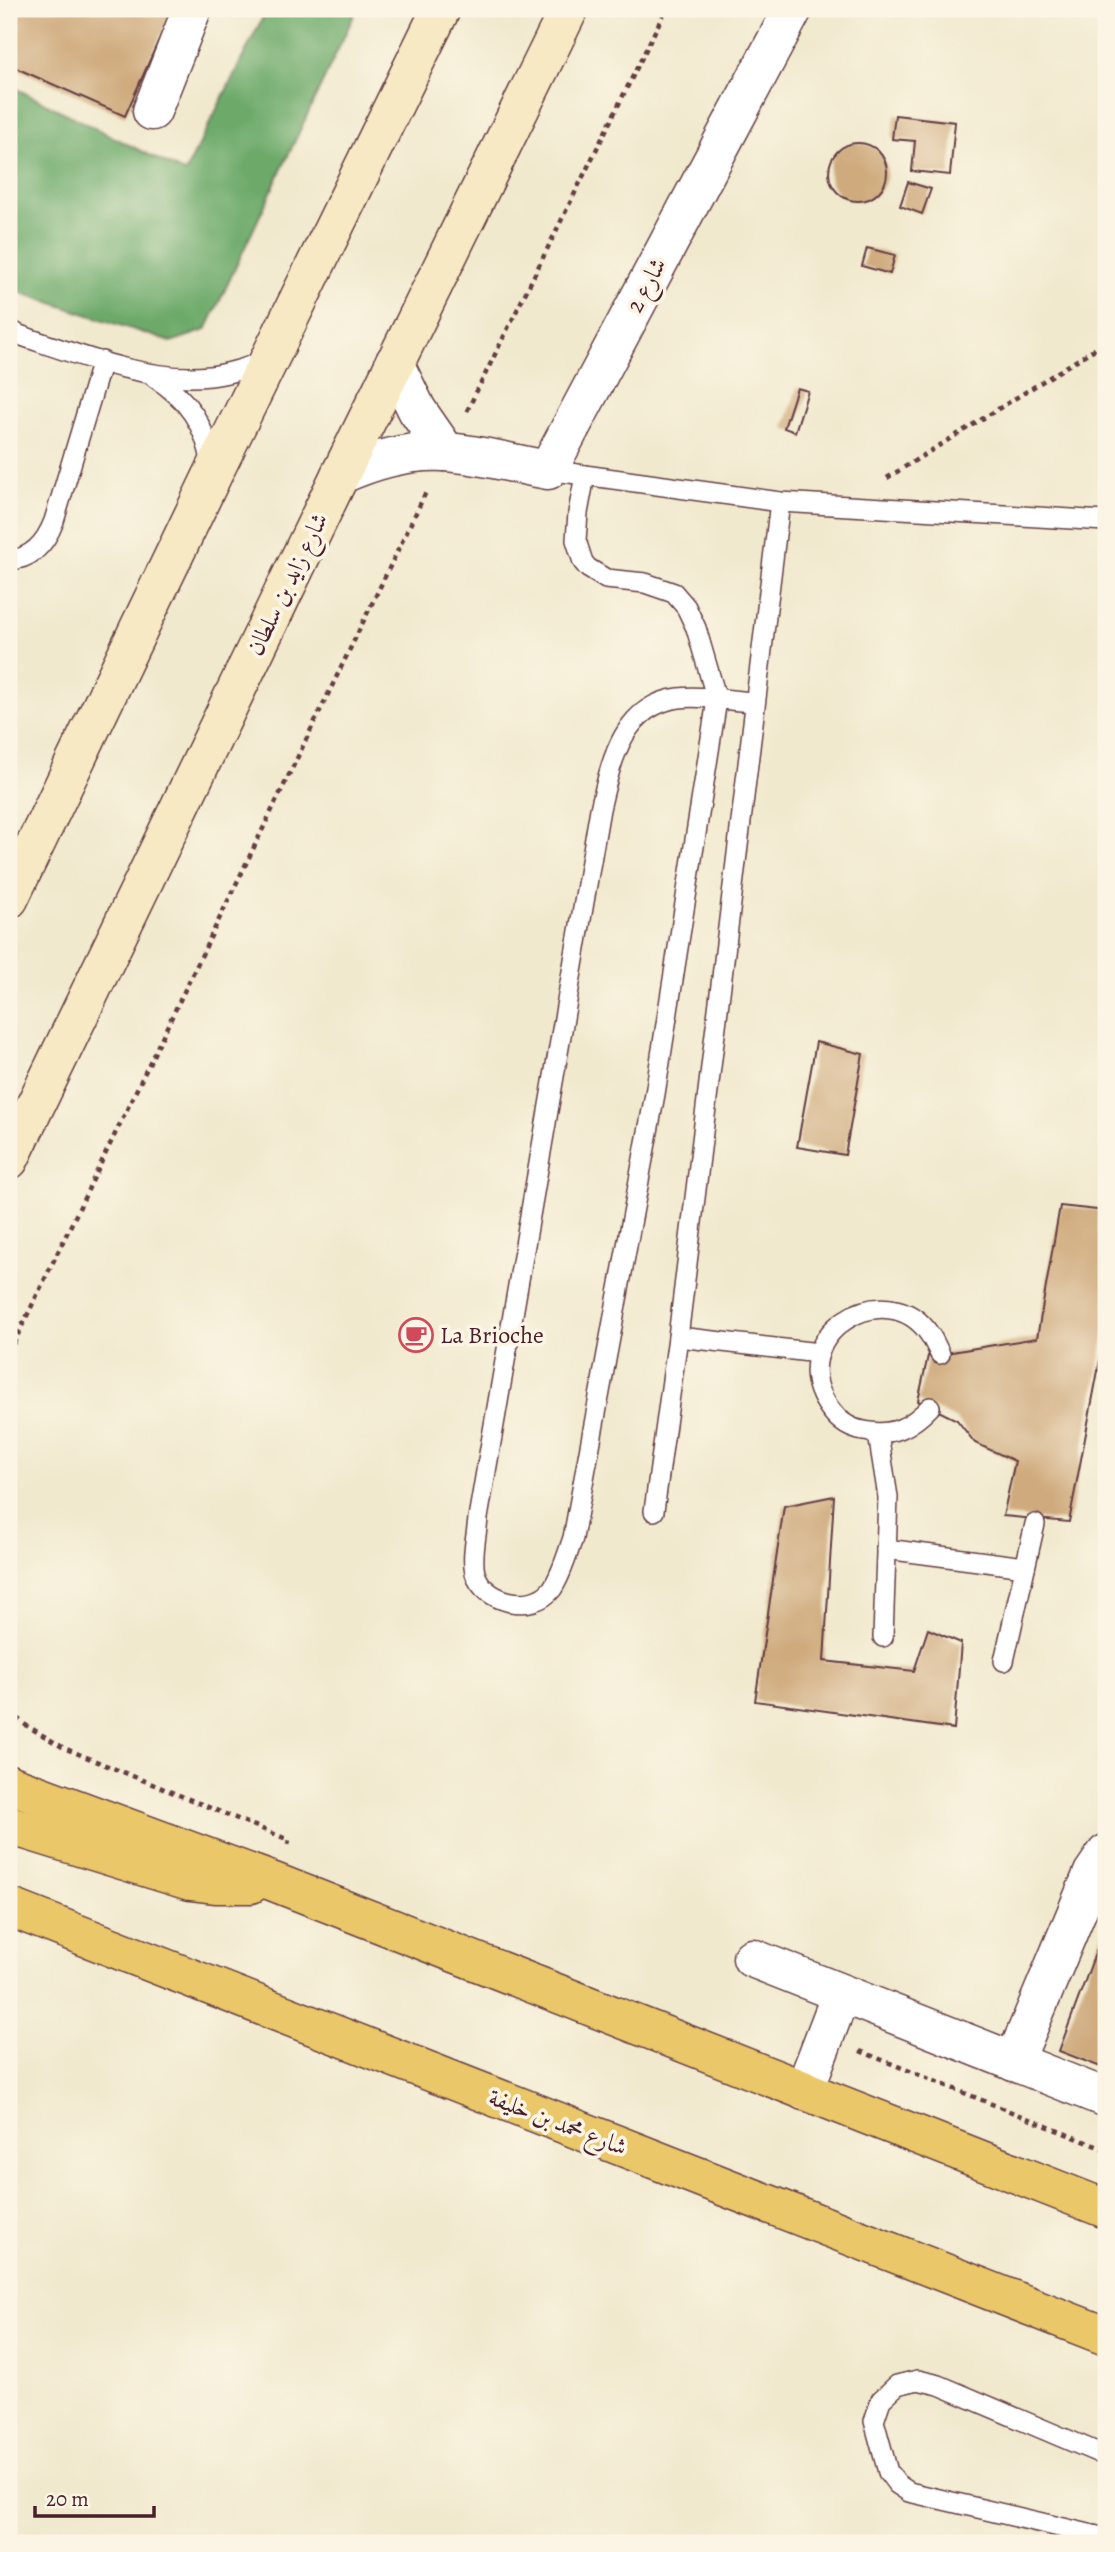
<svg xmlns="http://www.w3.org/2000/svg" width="1115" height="2552" font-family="Alegreya,Amiri,serif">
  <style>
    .forest { fill: #6daa6b; stroke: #5c644b; stroke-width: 2 }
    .building { fill: #cfaa7d }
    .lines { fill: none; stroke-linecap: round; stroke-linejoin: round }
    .service-casing { stroke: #633d43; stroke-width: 22 }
    .minor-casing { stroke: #633d43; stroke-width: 41 }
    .secondary-casing { stroke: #633d43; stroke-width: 41 }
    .trunk-casing { stroke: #633d43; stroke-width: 41 }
    .path { stroke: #633d43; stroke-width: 4.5; stroke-dasharray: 5 5; stroke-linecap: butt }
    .service { stroke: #fff; stroke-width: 19 }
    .minor { stroke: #fff; stroke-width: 38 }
    .secondary { stroke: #f7e9c3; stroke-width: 38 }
    .trunk { stroke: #eac769; stroke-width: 38 }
    .labels { text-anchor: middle; stroke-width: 7; stroke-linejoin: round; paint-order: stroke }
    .street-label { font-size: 24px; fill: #4a1f2b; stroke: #fcf5e5 }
    .poi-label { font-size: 24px; fill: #4a1f2b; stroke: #fcf5e5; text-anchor: start }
  </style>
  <rect width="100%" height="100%" fill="#fcf5e5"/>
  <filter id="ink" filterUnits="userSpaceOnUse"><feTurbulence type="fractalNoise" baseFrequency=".0143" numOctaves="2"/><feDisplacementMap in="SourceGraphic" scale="14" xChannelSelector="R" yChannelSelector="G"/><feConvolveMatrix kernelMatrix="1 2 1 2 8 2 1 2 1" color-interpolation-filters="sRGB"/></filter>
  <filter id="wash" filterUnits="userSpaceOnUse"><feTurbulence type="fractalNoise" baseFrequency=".00686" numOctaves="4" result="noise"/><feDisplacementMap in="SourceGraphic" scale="28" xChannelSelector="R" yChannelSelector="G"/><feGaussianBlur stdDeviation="1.57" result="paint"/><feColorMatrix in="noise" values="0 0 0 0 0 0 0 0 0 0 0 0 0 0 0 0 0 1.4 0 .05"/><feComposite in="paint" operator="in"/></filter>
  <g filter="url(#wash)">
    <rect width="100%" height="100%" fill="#f1e9ce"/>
    <path class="forest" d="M267,9H357L206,330L171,342L10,289L9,85L185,173Z"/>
    <g id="blocks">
      <g class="building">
        <path d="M9,9H156L170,15L125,116L9,65Z"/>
        <path d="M1104,9H1106V45L1101,44Z"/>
        <path d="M895,115L955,122L950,175L912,171L915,141L892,139Z"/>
        <circle cx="858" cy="172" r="29"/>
        <path d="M908,182L931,189L922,214L900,206Z"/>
        <path d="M867,248L895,255L890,274L862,266Z"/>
        <path d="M797,388L808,391L795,432L784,428Z"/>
        <path d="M816,1042L863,1054L845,1155L797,1147Z"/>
        <path d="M1060,1206L1106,1211V1329L1069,1522L1003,1516L1015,1461L975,1443L957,1420L918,1401L928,1356L1037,1338Z"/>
        <path d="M834,1496L824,1661L914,1671L928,1629L961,1643L954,1729L755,1701L784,1506Z"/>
        <path d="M1106,1924V2069L1059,2051Z"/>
      </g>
    </g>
  </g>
  <g filter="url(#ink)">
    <use href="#blocks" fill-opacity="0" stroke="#633d43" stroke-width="2"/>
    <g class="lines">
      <g class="service-casing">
        <g id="service">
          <path d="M9,329L19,335C76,354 149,383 210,376C230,374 248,367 267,360"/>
          <path d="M154,377C188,399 205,424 212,465"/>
          <path d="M548,470L780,502L1106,521"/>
          <path d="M585,475L578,513L576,540L583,562L588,568L606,579L645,583L674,593L686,607L696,628L717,700L655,1094L573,1538C567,1555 562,1574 552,1589C532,1614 484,1603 475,1573C471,1557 477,1534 478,1518L600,809C611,763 622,705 679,698C703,695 731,701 755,702"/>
          <path d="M9,560C33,559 46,542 54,521L102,361"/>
          <path d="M678,1337L819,1353"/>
          <path d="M930,1407C911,1427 892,1437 864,1431C850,1429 838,1420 830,1409C778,1338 887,1269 930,1335C934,1341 937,1348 940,1354"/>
          <path d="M878,1434L888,1497L883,1637"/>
          <path d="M654,1511L678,1337L780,502"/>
          <path d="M886,1549L1025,1567"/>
          <path d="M1004,1661L1035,1524"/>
          <path d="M1106,2456L939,2385L918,2380L897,2385L881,2400L874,2421L888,2472L897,2484L909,2492L1106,2538"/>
        </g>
      </g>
      <g class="minor-casing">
        <g id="minor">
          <path d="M152,111L192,9"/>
          <path d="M394,363L417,410L446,452"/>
          <path d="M340,475C373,460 408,450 445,452C479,454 514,464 548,470L793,9"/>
          <path d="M752,1958L1106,2098"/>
          <path d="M1014,2062L1093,1873L1106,1854"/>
          <path d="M804,2091L841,1994"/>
        </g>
      </g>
      <g class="secondary-casing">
        <g id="secondary">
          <path d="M9,899L214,472L441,9"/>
          <path d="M9,1160L340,475L569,9"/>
        </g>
      </g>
      <g class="trunk-casing">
        <g id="trunk">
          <path d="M9,1784L274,1882L1106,2209"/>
          <path d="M9,1825L190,1881L215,1884H251"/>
          <path d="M9,1907L1106,2336"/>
        </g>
      </g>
      <g class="path">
        <path d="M467,411L666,9"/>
        <path d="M887,478L1106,342"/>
        <path d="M9,1353L427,490"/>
        <path d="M9,1711L24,1724L64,1748L289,1840L288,1845"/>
        <path d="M860,2051L1106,2150"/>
      </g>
      <use href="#service" class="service"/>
      <use href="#minor" class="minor"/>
      <use href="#secondary" class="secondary"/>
      <use href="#trunk" class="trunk"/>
    </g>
  </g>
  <defs>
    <g id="cafe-ring" transform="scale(1.75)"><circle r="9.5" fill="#fcf5e5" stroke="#d1495b" stroke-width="1.5"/><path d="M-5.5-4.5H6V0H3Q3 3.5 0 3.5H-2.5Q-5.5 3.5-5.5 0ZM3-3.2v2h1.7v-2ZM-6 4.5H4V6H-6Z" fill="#d1495b"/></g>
  </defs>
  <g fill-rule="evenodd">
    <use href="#cafe-ring" x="416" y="1335"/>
  </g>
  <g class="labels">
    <g class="street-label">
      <text transform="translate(646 285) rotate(-62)" y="8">شارع 2</text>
      <text transform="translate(287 584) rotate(-64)" y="8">شارع زايد بن سلطان</text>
      <text transform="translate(558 2122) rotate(21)" y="8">شارع محمد بن خليفة</text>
    </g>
    <g class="poi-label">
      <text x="440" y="1343">La Brioche</text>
    </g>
  </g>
  <rect width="1115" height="2552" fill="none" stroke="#fcf5e5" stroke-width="35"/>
  <path d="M35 2506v10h119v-10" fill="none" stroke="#4a1f2b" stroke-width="3.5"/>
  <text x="46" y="2506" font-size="21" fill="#4a1f2b" stroke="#fcf5e5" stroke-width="5" paint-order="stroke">20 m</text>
</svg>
